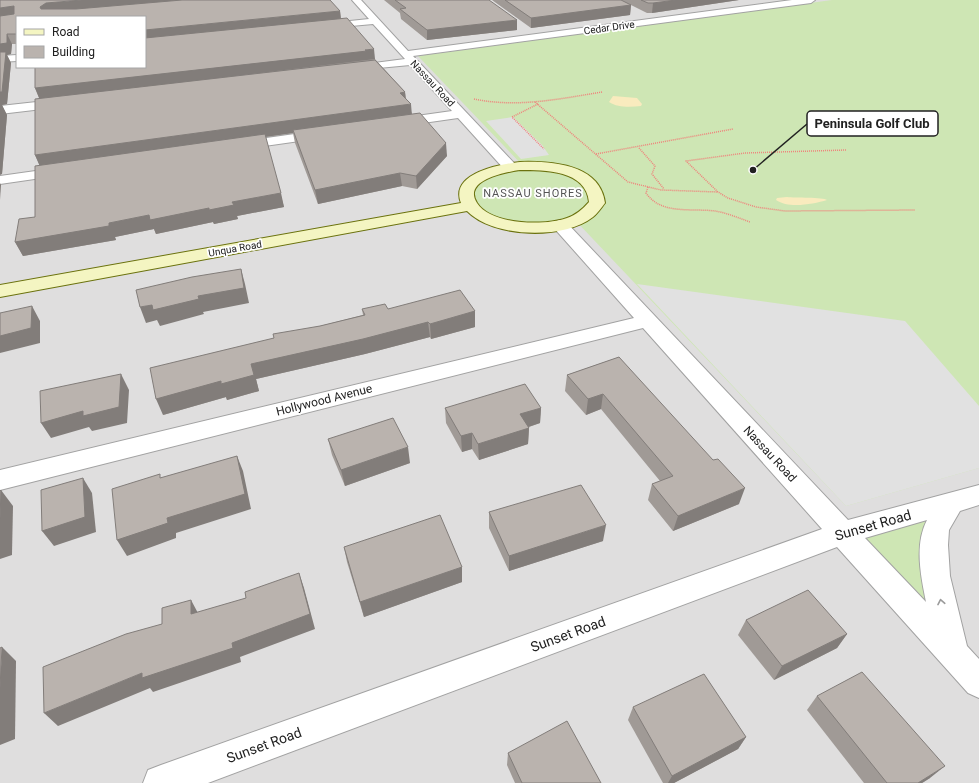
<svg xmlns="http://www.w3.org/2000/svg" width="979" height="783" font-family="Roboto,sans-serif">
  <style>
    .residential { fill: #dfdede; fill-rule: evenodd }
    .grass { fill: #cee6b4 }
    .sand { fill: #f9ebbe }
    .parking { fill: #e1e1e1 }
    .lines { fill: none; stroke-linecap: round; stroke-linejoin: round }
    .street-casing { stroke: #a2a2a2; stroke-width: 2 }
    .secondary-casing { stroke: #6b720e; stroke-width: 2 }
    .path { stroke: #ef837c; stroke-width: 1.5; stroke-dasharray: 1 1; stroke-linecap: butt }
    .street { fill: #fff; fill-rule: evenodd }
    .secondary { fill: #f4f5c2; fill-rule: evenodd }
    .wall { fill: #a09a96 }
    .shaded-wall { fill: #827d7a }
    .building { fill: #bab3ae; stroke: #827d7a }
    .oneway { stroke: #9b9b9b }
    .labels { text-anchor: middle; stroke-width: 3.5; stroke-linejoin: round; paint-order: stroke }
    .far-street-label { font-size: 10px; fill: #212121; stroke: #fff }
    .far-neighbourhood-label { font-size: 11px; letter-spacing: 1px; fill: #545454; stroke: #fff }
    .street-label { font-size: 12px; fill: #212121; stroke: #fff }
    .near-street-label { font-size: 14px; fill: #212121; stroke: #fff }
    .leader { fill: none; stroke: #212121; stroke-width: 1.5 }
    .callout-dot { fill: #212121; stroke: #fff; stroke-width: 1.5 }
    .callout { fill: #fff; stroke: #212121; stroke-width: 1.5 }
    .callout-label { font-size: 13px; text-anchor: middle; font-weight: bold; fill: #212121 }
  </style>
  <rect width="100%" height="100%" fill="#f1eee9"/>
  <path class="residential" d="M0,0H979V783H0ZM17,17H145V67H17Z"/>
  <g class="grass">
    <path d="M832,0H979V468L846,506L574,219L522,225L479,211L470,194L481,178L524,167L418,56Z"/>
    <path d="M942,509L947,643L848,535Z"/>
  </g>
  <g class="sand">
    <path d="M613,96L637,98L642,104L641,106C631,107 618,108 609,102Z"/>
    <path d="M815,110L841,124C833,130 814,122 810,114Z"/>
    <path d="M787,197C795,198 823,197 827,200C813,204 789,209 776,200L777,198Z"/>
  </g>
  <g class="parking">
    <path d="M513,117L542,145L549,155L521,159L486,121Z"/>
    <path d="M637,284L905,321L979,406V468L846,506Z"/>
  </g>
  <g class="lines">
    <g class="street-casing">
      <g id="street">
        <path d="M352,0H361L408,51L792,0H815L811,3L413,56L515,164L517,167L515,170H505L458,118L395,127L391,126L389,123L391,120L395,119L452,111L410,65L347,71L346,69L351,66L405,59L373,24L318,29V25L321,24L369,19Z"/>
        <path d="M17,55V61L0,62V56Z"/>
        <path d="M64,99L68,100L70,103L68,106L0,114V106Z"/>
        <path d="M323,130L330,134L328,137L237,150L232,149L230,146L232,143L237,142Z"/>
        <path d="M64,167L69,168L71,171L69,174L0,184V176Z"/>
        <path d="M560,220L566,222L848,520L979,485V505L960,511L949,530L948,545L950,576L967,646L979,659V698L968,693L837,547L208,783H143L148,770L161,765L822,529L643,328L0,490V470L634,318L554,228L552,225L554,222ZM927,520C914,545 921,577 926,602L865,538Z"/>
      </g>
    </g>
    <g class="secondary-casing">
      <path id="secondary" d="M520,162C552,161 600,164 605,203C601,208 597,214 593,217C564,240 493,238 467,211L0,297V285L461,203C449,173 501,164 520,162ZM520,170C545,170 586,170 589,202C583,209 576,215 567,218C545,226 491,225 477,203C462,180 506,172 520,170Z"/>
    </g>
    <g class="path">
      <path d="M474,99C517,108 559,99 602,92"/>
      <path d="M535,102L628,182L661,190L718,192"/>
      <path d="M538,104L512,117L544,149"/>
      <path d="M639,148L655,166L652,174L664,189"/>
      <path d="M846,150L745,153L686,161L718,192L728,198L756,207L785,211L915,210"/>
      <path d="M596,154L733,129"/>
      <path d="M648,187L646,193C661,215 691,208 715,211C727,213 739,218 750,222"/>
    </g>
    <use href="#street" class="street"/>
    <use href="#secondary" class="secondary"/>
  </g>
  <g class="wall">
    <path d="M0,0L340,11L341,19L375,59L405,92L406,98L412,114L447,156L417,189L402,186L318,204L295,143L293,133L265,137L284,207L237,216L238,219L214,224L213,222L156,234L154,229L115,237L116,240L23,256L15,242L35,217L40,166L35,155L39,98L35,88L145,67L17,17V44H12L11,54L7,55L11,63L7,104L2,105L7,115L2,174Z"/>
    <path d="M384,0H489L517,30L427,40L401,19L400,13Z"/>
    <path d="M492,0H739L652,13H647L627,3L631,5L630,15L531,28Z"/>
    <path d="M362,309H388L475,311V327L431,339L430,337L365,354L256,379L259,391L227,400L226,397L163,415L274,338L320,326L363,315Z"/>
    <path d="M619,357L739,504L673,531L648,500L652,484L660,481L601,409L586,415L565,391L567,375Z"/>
    <path d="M445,408H541L540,423L529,427V428L528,444L479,460L472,449L462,452L446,423Z"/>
    <path d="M328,439L410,463L345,486L332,455Z"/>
    <path d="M489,512L603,541L509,571L489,528Z"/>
    <path d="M344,547L462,567V582L364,617L347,562Z"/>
    <path d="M746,620L847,634L837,648L774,680L738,635Z"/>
    <path d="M817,696L930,778L922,783H864L807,710Z"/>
    <path d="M633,707L746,737L738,749L674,783H663L628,720Z"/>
    <path d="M508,753L601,783H515L507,765Z"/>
  </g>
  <g class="shaded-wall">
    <path d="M82,0H195L44,17L40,7L46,3Z"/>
    <path d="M676,0H739L652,13L653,3Z"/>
    <path d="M631,5L630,15L531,28V18Z"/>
    <path d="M14,6L18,16L0,18V8Z"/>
    <path d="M340,11L341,20L145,40V30Z"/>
    <path d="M517,20V30L427,40V30Z"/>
    <path d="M7,34L12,44L11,54L7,55L11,63L7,104L2,105L7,115L2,174L0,175V44Z"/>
    <path d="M374,49L375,59L40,100L35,88Z"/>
    <path d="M405,92L406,104L400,93Z"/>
    <path d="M411,104L412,116L293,130V133L41,169L35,155Z"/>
    <path d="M446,143L447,156L417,189L416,176Z"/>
    <path d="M400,173L402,186L318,204L315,190Z"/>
    <path d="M0,183L1,185L0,200Z"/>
    <path d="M281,193L284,207L237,216L238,219L214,224L213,222L156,234L154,229L115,237L116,240L23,256L15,242L149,215L232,202Z"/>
    <path d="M241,269L245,284L249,303L203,312L204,314L160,326L157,320L146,323L140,307L198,296Z"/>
    <path d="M32,306L40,321V343L0,353V336Z"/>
    <path d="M475,311V327L431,339L430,324Z"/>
    <path d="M428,322L430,337L365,354L256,379L259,391L227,400L226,397L163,415L156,399L251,364Z"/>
    <path d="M121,374L129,390L127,423L92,431L89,427L51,438L41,423Z"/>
    <path d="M603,394L601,409L586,415L588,399Z"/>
    <path d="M541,408L540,423L519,430L520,414Z"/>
    <path d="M529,428L528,444L479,460L478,444Z"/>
    <path d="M472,433V449L462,452L461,436Z"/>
    <path d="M408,447L410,463L345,486L341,470Z"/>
    <path d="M237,456L243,471L251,509L176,533V538L127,556L117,540L167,518Z"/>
    <path d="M83,478L92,493L96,532L54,546L42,531Z"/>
    <path d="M745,488L739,504L673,531L678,516Z"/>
    <path d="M1,490L13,506L12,555L0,559V519Z"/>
    <path d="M606,525L603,541L509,571V556Z"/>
    <path d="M462,567V582L364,617L360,602Z"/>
    <path d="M299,573L304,588L315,629L240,657L241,662L153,692L150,688L58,726L44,713L142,673L232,643Z"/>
    <path d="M191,600L199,615L191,614Z"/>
    <path d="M847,634L837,648L774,680L782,666Z"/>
    <path d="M2,647L16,661L15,739L0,745V688Z"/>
    <path d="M746,737L738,749L674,783H668L672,776Z"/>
    <path d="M945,766L930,778L922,783H918Z"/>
  </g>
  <g class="building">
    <path d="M0,0H82L46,3L40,7L41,9H76L182,0H330L340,11L145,30V17H17V34H7V43L0,44V16L14,14V6L0,8Z"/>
    <path d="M395,0H489L517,20L427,30L400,9L406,8Z"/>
    <path d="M505,0H621L631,5L531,18Z"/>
    <path d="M641,0H676L653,3H648Z"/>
    <path d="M347,18L374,49L365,50L367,51L35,88V67H145V38Z"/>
    <path d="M0,52H6L2,92H0Z"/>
    <path d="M375,60L405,92L400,93L411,104L35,155V99Z"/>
    <path d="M420,113L446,143L416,176L400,173L315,190L293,130Z"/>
    <path d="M265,134L281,193L232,202L234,205L209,210V208L150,220L149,215L109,223V226L15,242L19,219L35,217V166Z"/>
    <path d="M241,269L244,288L198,296L199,299L153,310L152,305L140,307L136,290L192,277Z"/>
    <path d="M460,290L475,311L430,324L428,322L363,339L251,364L254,375L221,384V381L156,399L150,368L274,338L273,334L320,326L365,315L362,309L385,304L388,309Z"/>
    <path d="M32,306L31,328L0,336V313Z"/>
    <path d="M619,357L713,460L718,459L745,488L678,516L652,484L673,476L603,394L588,399L567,375Z"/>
    <path d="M121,374L119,407L83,416V411L41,423L40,391Z"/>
    <path d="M525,384L541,408L520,414L529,428L478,444L472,433L461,436L445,408Z"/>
    <path d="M393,418L408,447L341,470L328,439Z"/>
    <path d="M237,456L245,494L167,518L168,523L117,540L112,489L160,474V478Z"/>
    <path d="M83,478L85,517L42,531L41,490Z"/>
    <path d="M581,485L606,525L509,556L489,512Z"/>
    <path d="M1,490L0,519V491Z"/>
    <path d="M440,515L462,567L360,602L344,547Z"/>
    <path d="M299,573L310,614L232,643L233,648L142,678V673L44,713L43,667L126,634L162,624V608L191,600V614L246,598L245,592Z"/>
    <path d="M808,590L847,634L782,666L746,620Z"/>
    <path d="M2,647L0,688V648Z"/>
    <path d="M862,672L945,766L918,783H887L817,696Z"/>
    <path d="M704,674L746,737L672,776L633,707Z"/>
    <path d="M567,721L601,783H522L508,753Z"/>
  </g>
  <defs><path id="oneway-chevron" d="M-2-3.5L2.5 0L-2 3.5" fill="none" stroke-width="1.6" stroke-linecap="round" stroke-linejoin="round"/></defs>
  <use class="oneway" href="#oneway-chevron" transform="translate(941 602) rotate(-101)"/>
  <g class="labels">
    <g class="far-street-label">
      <text transform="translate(609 27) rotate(-8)" y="4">Cedar Drive</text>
      <text transform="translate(433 83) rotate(47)" y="4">Nassau Road</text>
      <text transform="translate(235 248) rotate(-10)" y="4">Unqua Road</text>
    </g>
    <g class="far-neighbourhood-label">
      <text x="533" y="197">NASSAU SHORES</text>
    </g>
    <g class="street-label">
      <text transform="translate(324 400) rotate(-14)" y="4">Hollywood Avenue</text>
      <text transform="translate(770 454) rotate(47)" y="4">Nassau Road</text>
    </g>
    <g class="near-street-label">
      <text transform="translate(873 525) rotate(-16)" y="5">Sunset Road</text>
      <text transform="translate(568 634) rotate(-20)" y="5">Sunset Road</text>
      <text transform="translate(264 745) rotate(-20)" y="5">Sunset Road</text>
    </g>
  </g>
  <path class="leader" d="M753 170L807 124"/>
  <circle class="callout-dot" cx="753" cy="170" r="4"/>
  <rect class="callout" x="807" y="111" width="131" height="25" rx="4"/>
  <g class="callout-label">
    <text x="872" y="128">Peninsula Golf Club</text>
  </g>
  <rect x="16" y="16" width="130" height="52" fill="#ffffff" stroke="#a6a6a6"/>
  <rect x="24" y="29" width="20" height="6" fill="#f4f5c2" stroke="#a6a6a6"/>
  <text x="52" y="36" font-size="12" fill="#212121">Road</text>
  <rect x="24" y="46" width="20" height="12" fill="#bab3ae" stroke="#a6a6a6"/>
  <text x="52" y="56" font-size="12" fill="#212121">Building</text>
</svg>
